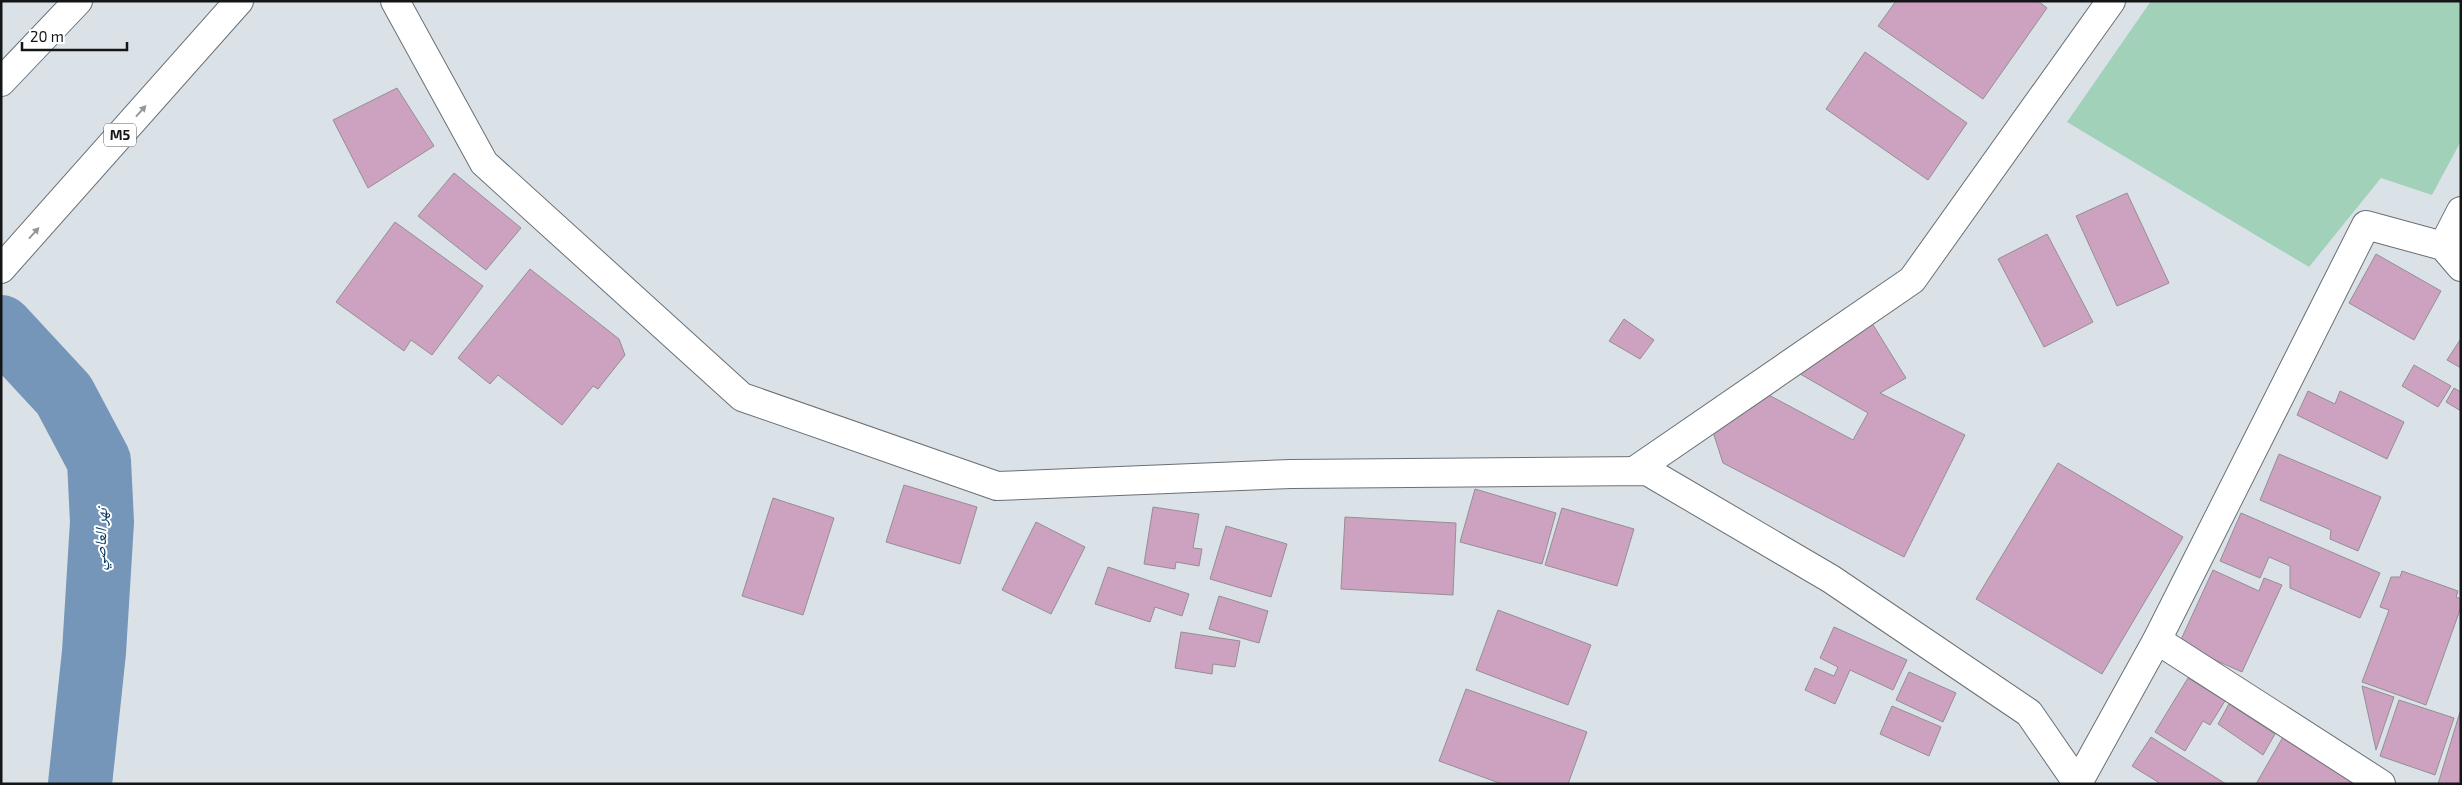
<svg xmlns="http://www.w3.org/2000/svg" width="2462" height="785" font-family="'Exo 2','Noto Naskh Arabic',sans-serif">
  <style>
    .green { fill: #a2d1ba }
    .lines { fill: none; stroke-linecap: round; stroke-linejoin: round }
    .river { stroke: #7696b9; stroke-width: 64 }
    .building { fill: #cca2c0; stroke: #958e93 }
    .minor-casing { stroke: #6a7075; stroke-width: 30 }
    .highway-casing { stroke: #6a7075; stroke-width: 30 }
    .minor { stroke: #fff; stroke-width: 28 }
    .highway { stroke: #fff; stroke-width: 28 }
    .oneway { fill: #959697 }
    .labels { text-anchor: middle; stroke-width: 4; stroke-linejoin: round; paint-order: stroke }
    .shield { fill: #fff; stroke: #5a5b5d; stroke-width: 1 }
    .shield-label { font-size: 14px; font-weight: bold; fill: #131517 }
    .water-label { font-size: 16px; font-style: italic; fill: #053764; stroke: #fff }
  </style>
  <rect width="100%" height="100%" fill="#dbe2e7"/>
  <path class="green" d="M2151,1H2461V141L2432,195L2381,178L2309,267L2067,122Z"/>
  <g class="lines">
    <path class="river" d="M1,327L64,395L99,461L102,522L94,652L80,784"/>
  </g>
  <g class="building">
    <path d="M1896,1H2038L2047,8L1983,99L1878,26Z"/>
    <path d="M1865,52L1967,123L1928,180L1826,109Z"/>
    <path d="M397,88L434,146L368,188L333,120Z"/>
    <path d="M454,173L521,228L486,270L418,216Z"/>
    <path d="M2127,193L2169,283L2117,306L2076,216Z"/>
    <path d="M395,222L483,286L432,355L411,340L404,351L336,302Z"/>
    <path d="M2047,234L2093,322L2044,347L1998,259Z"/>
    <path d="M2376,254L2441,291L2414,340L2349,303Z"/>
    <path d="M530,269L619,339L625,355L598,389L593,386L562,425L498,375L490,384L458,358Z"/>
    <path d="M1624,319L1654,340L1640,359L1609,341Z"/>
    <path d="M1870,320L1906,378L1880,393L1965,435L1904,557L1723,463L1712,429L1765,393L1853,440L1868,413L1795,371Z"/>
    <path d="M2460,340H2461V368L2447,360Z"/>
    <path d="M2414,365L2451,386L2438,407L2402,386Z"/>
    <path d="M2454,388L2461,392V411L2446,402Z"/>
    <path d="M2308,391L2335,404L2340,391L2404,422L2387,459L2297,415Z"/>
    <path d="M2279,454L2381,497L2358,551L2330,539L2331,530L2260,500Z"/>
    <path d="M2058,463L2183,537L2102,674L1976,599Z"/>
    <path d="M904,485L977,507L960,564L886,542Z"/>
    <path d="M1475,489L1556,513L1542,564L1460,542Z"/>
    <path d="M773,498L834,518L803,615L742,596Z"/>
    <path d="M1153,507L1199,514L1193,548L1202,549L1199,566L1176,562L1175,569L1144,564Z"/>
    <path d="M1562,508L1634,529L1617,586L1545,565Z"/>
    <path d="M2241,513L2380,573L2360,618L2290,588V566L2269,557L2260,578L2220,561Z"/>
    <path d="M1345,517L1456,523L1453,595L1341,589Z"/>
    <path d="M1036,522L1085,547L1051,614L1002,590Z"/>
    <path d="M1226,526L1287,544L1271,597L1210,579Z"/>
    <path d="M1108,567L1189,594L1182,616L1155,607L1150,622L1095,604Z"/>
    <path d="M2213,570L2259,591L2264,578L2282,585L2242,672L2179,644Z"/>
    <path d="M2402,571L2458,591L2456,597L2461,599V607L2426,705L2362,682L2389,610L2380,607L2391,577H2400Z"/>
    <path d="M1219,596L1268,611L1259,643L1209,629Z"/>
    <path d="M1498,610L1591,645L1568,705L1476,670Z"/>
    <path d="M1834,627L1907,660L1893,690L1850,670L1835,704L1805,690L1815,668L1834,676L1838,667L1820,658Z"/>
    <path d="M1181,632L1240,641L1235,667L1213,664L1212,674L1175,668Z"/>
    <path d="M1909,672L1956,693L1943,722L1896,700Z"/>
    <path d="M2188,678L2225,701L2210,725L2203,721L2185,751L2155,732Z"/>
    <path d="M2362,686L2394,697L2376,750Z"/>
    <path d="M1466,689L1587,732L1568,784H1502L1439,761Z"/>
    <path d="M2399,700L2454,718L2435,775L2380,756Z"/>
    <path d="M2229,704L2275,734L2263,755L2218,724Z"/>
    <path d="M1892,706L1941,727L1929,756L1880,734Z"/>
    <path d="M2460,712L2461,784H2438Z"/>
    <path d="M2151,737L2226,784H2157L2158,782L2132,766Z"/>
    <path d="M2283,737L2358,784H2256Z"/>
  </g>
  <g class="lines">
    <g class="minor-casing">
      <g id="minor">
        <path d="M395,1L484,163L742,397L997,486L1291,474L1647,471L1831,579L2029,713L2078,784"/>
        <path d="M2443,246L2461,211"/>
        <path d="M1634,471L1912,280L2111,1"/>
        <path d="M2157,640L2381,784"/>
        <path d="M2078,783L2157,640L2366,225L2443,246L2461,267"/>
      </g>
    </g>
    <g class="highway-casing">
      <g id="highway">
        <path d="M1,82L78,1"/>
        <path d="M1,269L239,1"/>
      </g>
    </g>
    <use href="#minor" class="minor"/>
    <use href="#highway" class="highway"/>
  </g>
  <defs><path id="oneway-solid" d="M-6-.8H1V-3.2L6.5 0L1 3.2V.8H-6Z" transform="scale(1.25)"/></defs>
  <g class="oneway">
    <use href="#oneway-solid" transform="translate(141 111) rotate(-48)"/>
    <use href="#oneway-solid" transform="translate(34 233) rotate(-48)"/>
  </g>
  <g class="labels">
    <rect class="shield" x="104" y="123.5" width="32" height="23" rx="4"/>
    <g class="shield-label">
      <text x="120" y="140">M5</text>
    </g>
    <g class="water-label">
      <text transform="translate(100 539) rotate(-88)" y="6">نهر العاصي</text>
    </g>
  </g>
  <rect width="2462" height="785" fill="none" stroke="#131517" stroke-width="5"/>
  <path d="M22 42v8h105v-8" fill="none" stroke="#131517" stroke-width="2.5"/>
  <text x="30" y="42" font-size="15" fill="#131517" stroke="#ffffff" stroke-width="4" paint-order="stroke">20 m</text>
</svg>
